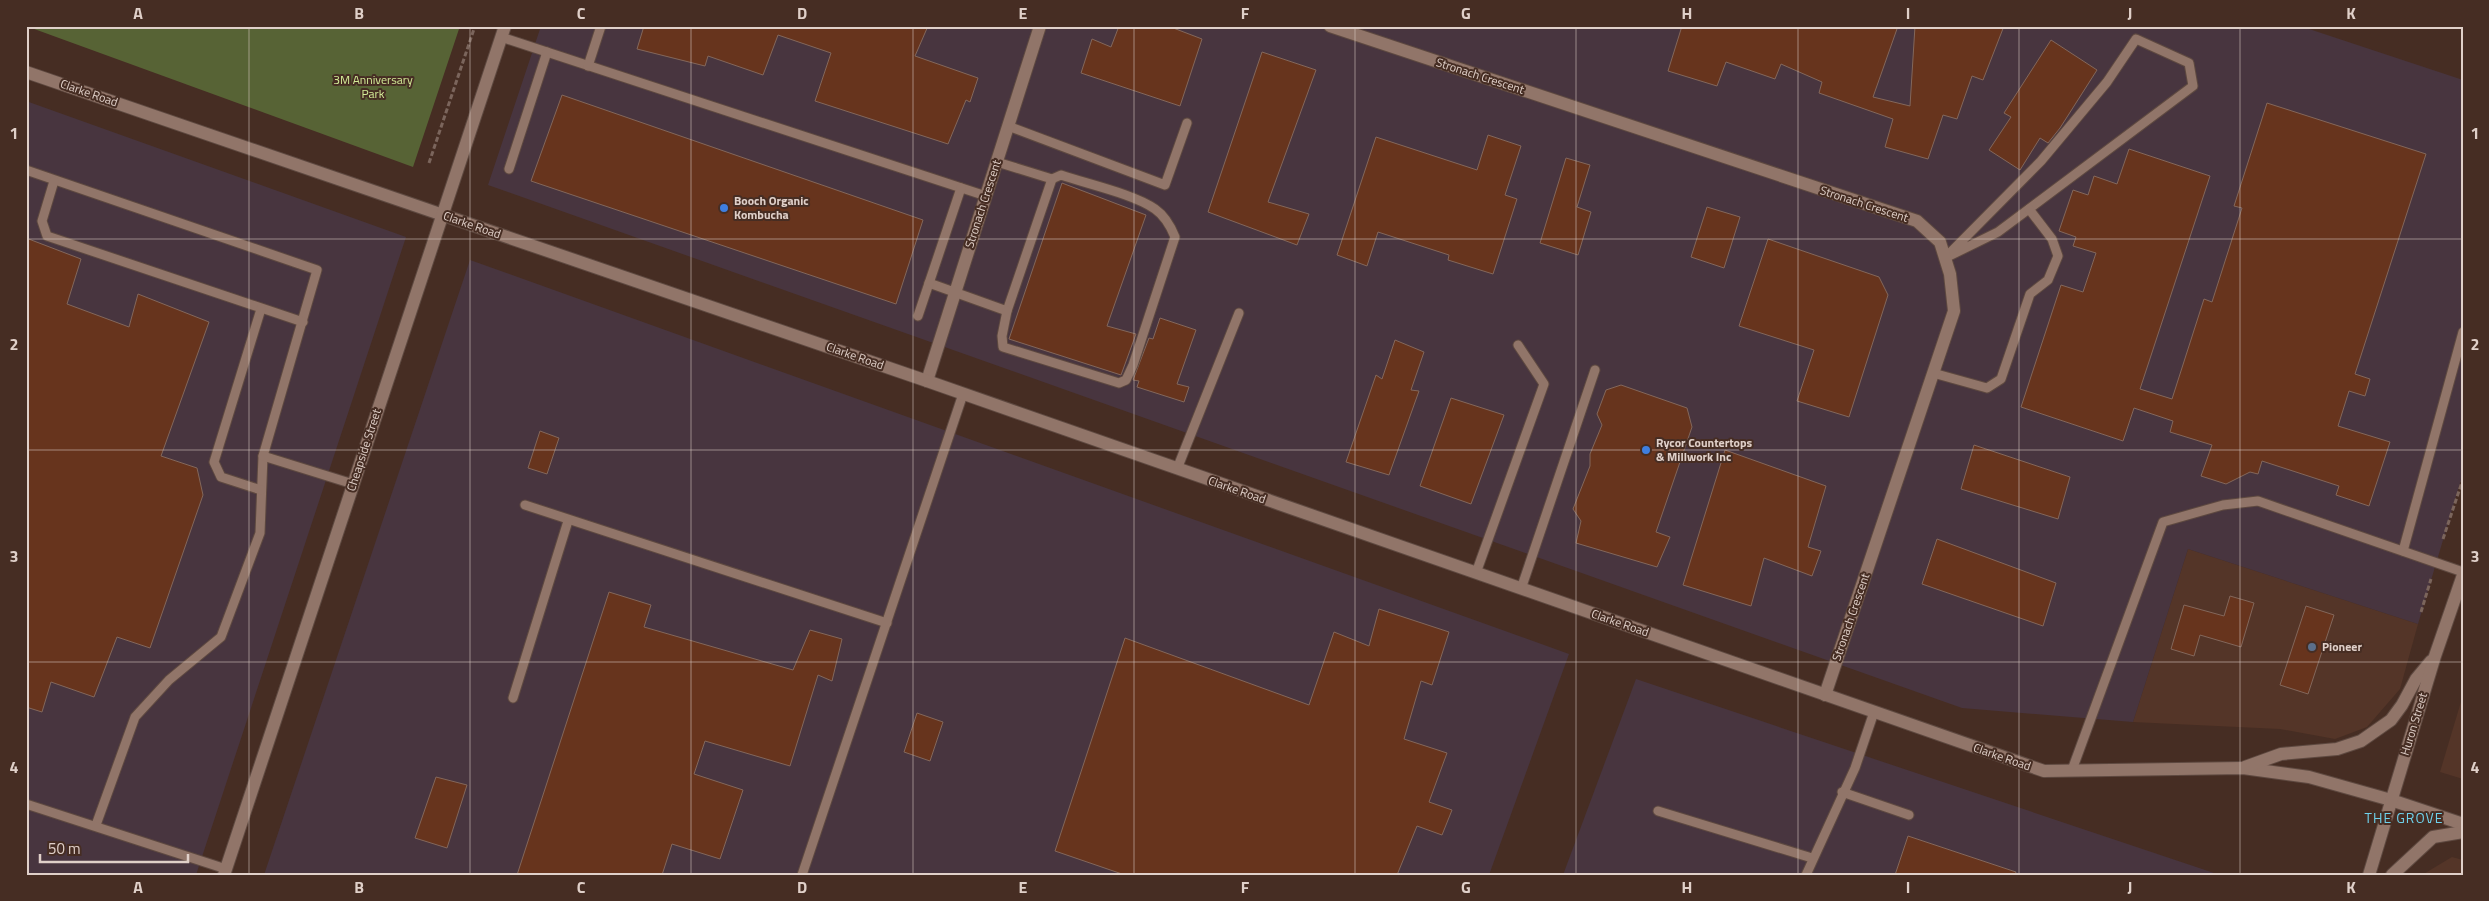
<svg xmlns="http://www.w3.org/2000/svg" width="2489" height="901" font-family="'Titillium Web',sans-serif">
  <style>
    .built { fill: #543528 }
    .industrial { fill: #48353f }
    .green { fill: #576335 }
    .building { fill: #67341d; stroke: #83675b }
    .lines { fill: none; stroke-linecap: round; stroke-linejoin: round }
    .lane-casing { stroke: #5e4940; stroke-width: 11 }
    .street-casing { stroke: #5e4940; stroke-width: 14 }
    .secondary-casing { stroke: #5e4940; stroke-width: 14 }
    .path { stroke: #7b655c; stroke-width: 3; stroke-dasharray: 5 2.5; stroke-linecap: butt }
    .lane { stroke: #917569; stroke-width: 9 }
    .street { stroke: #917569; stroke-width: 12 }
    .secondary { stroke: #917569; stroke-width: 12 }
    .grid { fill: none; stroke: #e0d0c9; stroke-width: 1; stroke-opacity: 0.55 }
    .shop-dot { fill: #3f7fe0; stroke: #462d23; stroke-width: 2 }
    .service-dot { fill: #5c6f8a; stroke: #462d23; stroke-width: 2 }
    .labels { text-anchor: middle; stroke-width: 4; stroke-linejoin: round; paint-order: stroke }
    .street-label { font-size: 12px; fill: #e0d0c9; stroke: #462d23 }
    .park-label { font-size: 12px; fill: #d3eb97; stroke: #462d23 }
    .poi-label { font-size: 12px; font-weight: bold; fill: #e0d0c9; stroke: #462d23; text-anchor: start }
    .neighbourhood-label { font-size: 14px; letter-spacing: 1px; fill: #6fd2ec; stroke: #462d23 }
    .neatline { fill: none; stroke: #e0d0c9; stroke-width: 2 }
    .grid-label { font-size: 16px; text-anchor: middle; font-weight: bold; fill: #e0d0c9 }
  </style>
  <rect width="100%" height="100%" fill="#462d23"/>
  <g class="built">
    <path d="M2188,549L2418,624L2400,689L2367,727L2335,739L2280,729L2133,722Z"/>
    <path d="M2463,695V779L2440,772Z"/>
    <path d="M2452,857L2463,860V875H2422Z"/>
  </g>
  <g class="industrial">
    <path d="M541,26H2300L2463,80V473L2418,624L2188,549L2133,722L1962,708L488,185Z"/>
    <path d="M26,101L406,237L196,875H26Z"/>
    <path d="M470,260L1569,654L1489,875H264Z"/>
    <path d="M1636,679L2220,875H1563Z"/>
  </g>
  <path class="green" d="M26,26H460L413,167Z"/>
  <g class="building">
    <path d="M644,26H928L915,56L978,78L970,102L966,100L948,144L815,101L831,53L778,35L763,75L708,56L705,66L637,49Z"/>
    <path d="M1119,26H1168L1202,39L1180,106L1081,73L1092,39L1111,47Z"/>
    <path d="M1682,26H1898L1873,97L1910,106L1915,26H2004L1983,80L1972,76L1957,119L1943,115L1928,159L1885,147L1893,119L1819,93L1822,82L1781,64L1775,79L1726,62L1717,86L1668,71Z"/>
    <path d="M2051,40L2097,70L2060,128L2048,143L2040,138L2020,170L1989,150L2011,117L2004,113Z"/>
    <path d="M1262,52L1316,70L1268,202L1309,214L1297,245L1208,212Z"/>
    <path d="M562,95L923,220L896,304L531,181Z"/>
    <path d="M2267,103L2426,154L2355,374L2370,379L2365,396L2349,391L2338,426L2390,442L2369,506L2336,495L2339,486L2262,461L2258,474L2250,472L2226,484L2201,476L2212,445L2170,432L2173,421L2134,408L2123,441L2021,407L2061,285L2083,292L2096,253L2073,246L2076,237L2059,231L2073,190L2088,195L2094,176L2117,184L2129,149L2210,176L2140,389L2172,399L2204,299L2212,302L2242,208L2234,206Z"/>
    <path d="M1488,135L1521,146L1505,195L1517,199L1493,274L1448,260L1449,255L1378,232L1367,266L1337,255L1376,137L1477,170Z"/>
    <path d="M1566,158L1590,165L1577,207L1591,212L1578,255L1540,243Z"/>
    <path d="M1062,183L1146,215L1107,326L1136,334L1121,375L1009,339Z"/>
    <path d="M1707,207L1740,217L1724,268L1691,257Z"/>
    <path d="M26,238L81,259L67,304L129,327L138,294L209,322L161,456L197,468L203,495L150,648L117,637L94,697L51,682L42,712L26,707Z"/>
    <path d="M1768,239L1879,277L1888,295L1849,417L1797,401L1814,350L1739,326Z"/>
    <path d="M1160,318L1196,330L1177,384L1189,387L1184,402L1137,387L1139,381L1133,380L1149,338L1153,339Z"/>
    <path d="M1395,340L1424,352L1411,390L1419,391L1389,475L1346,462L1376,375L1382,379Z"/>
    <path d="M1621,385L1687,408L1692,427L1656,532L1670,537L1657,567L1576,543L1581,521L1573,509L1590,466V454L1602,425L1597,414L1606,390Z"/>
    <path d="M1451,398L1504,415L1471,504L1420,486Z"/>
    <path d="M540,431L559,438L547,474L528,468Z"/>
    <path d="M1974,445L2070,477L2058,519L1961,489Z"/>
    <path d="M1725,450L1826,486L1808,547L1821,551L1812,576L1764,558L1751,606L1683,585Z"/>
    <path d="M1937,539L2056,583L2043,626L1922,584Z"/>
    <path d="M609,592L651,605L644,627L793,670L810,630L842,639L832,681L818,675L790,766L705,741L694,774L743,790L720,859L672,844L662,875H517Z"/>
    <path d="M2230,596L2254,603L2241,647L2200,635L2194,656L2171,649L2184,605L2224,616Z"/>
    <path d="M2306,606L2334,615L2308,694L2280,685Z"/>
    <path d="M1379,609L1449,632L1432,685L1421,681L1404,739L1447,753L1429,802L1452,810L1442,835L1417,826L1397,875H1125L1055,851L1125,638L1309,705L1334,632L1369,646Z"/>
    <path d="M917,713L943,722L930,761L904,752Z"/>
    <path d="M436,777L467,785L447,848L415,838Z"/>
    <path d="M1908,836L2016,872L2015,875H1895Z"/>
  </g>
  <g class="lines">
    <g class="lane-casing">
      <g id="lane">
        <path d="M501,37L986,196"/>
        <path d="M2136,39L2189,63L2193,86L1998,232L1945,258L2041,161L2107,82Z"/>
        <path d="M588,66L601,26"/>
        <path d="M1008,126L1165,185L1187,123"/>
        <path d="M509,169L547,52"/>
        <path d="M26,170L317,270L263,456L260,533L221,637L169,680L135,717L96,825"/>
        <path d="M54,181L42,221L47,236L303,322"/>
        <path d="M929,283L1007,311L1052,179L997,162"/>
        <path d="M1007,311L1002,336L1003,347L1119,383L1126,380L1133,365L1175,237C1171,227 1165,216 1155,209C1134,194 1087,184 1061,175L1052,179"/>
        <path d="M918,316L961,188"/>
        <path d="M1933,373L1987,388L2001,379L2030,294L2048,280L2058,256L2052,239L2029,209"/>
        <path d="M263,456L353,484"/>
        <path d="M1177,469L1239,313"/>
        <path d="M261,490L221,477L214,462L261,309"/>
        <path d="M525,505L887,623"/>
        <path d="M2403,551L2463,332"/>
        <path d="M1476,573L1544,384L1518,345"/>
        <path d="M1521,589L1595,370"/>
        <path d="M513,698L568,521"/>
        <path d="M2072,770L2163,522L2223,505L2258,501L2463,572"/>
        <path d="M1842,792L1909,815"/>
        <path d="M26,804L226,869"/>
        <path d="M1658,811L1812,858"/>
        <path d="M802,875L963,394"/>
        <path d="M1806,875L1855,768L1874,712"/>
      </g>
    </g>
    <g class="street-casing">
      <g id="street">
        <path d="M1330,26L1917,221L1940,242L1950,274L1954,311L1825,695"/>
        <path d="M927,381L1040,26"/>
      </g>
    </g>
    <g class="secondary-casing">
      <g id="secondary">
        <path d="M26,72L927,381L2044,771L2243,768L2309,777L2391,800L2463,824"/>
        <path d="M2245,767L2281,754L2337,749L2361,741L2391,720L2402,705L2416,679L2431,661"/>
        <path d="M224,875L505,26"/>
        <path d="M2369,875L2435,656L2463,575"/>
        <path d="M2392,875L2433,837L2463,832"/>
      </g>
    </g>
    <g class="path">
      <path d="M429,163L475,26"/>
      <path d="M2443,539L2463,479"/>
      <path d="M2421,612L2431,579"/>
    </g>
    <use href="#lane" class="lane"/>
    <use href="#street" class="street"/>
    <use href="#secondary" class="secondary"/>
  </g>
  <path class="grid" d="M249,26V875M470,26V875M691,26V875M913,26V875M1134,26V875M1355,26V875M1576,26V875M1798,26V875M2019,26V875M2240,26V875M26,239H2463M26,450H2463M26,662H2463"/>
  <g class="shop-dot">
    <circle cx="724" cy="208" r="5"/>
    <circle cx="1646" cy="450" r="5"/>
  </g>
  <circle class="service-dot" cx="2312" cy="647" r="5"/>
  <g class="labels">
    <g class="street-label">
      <text transform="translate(1480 76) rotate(18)" y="4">Stronach Crescent</text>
      <text transform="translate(89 93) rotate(19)" y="4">Clarke Road</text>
      <text transform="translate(983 204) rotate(-72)" y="4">Stronach Crescent</text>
      <text transform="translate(1864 204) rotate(18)" y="4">Stronach Crescent</text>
      <text transform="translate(472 225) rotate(19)" y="4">Clarke Road</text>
      <text transform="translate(855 356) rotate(19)" y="4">Clarke Road</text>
      <text transform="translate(364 450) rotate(-72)" y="4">Cheapside Street</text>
      <text transform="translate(1237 490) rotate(19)" y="4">Clarke Road</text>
      <text transform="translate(1851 617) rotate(-71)" y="4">Stronach Crescent</text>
      <text transform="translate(1620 623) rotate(19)" y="4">Clarke Road</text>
      <text transform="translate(2414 724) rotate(-73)" y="4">Huron Street</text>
      <text transform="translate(2002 757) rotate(19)" y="4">Clarke Road</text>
    </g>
    <g class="park-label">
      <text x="373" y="84">3M Anniversary<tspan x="373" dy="14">Park</tspan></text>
    </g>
    <g class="poi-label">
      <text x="734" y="205">Booch Organic<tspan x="734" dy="14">Kombucha</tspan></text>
      <text x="1656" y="447">Rycor Countertops<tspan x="1656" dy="14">&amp; Millwork Inc</tspan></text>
      <text x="2322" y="651">Pioneer</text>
    </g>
    <g class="neighbourhood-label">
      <text x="2404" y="823">THE GROVE</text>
    </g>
  </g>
  <rect width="2489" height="901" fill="none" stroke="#462d23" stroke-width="55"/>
  <path d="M40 854v8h148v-8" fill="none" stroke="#e0d0c9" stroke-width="2.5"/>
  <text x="48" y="854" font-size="15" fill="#e0d0c9" stroke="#462d23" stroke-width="4" paint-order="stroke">50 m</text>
  <rect x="28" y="28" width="2434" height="846" class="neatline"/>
  <g class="grid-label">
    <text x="138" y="19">A</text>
    <text x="359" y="19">B</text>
    <text x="581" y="19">C</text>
    <text x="802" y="19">D</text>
    <text x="1023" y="19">E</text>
    <text x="1245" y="19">F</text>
    <text x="1466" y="19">G</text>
    <text x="1687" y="19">H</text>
    <text x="1908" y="19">I</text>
    <text x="2130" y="19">J</text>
    <text x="2351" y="19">K</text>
    <text x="14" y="139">1</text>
    <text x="2475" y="139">1</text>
    <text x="14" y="350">2</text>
    <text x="2475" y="350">2</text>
    <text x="14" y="562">3</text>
    <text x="2475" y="562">3</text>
    <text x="14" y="773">4</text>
    <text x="2475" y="773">4</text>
    <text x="138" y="893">A</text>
    <text x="359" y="893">B</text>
    <text x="581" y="893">C</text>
    <text x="802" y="893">D</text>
    <text x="1023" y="893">E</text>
    <text x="1245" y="893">F</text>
    <text x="1466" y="893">G</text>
    <text x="1687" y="893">H</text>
    <text x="1908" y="893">I</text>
    <text x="2130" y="893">J</text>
    <text x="2351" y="893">K</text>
  </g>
</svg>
